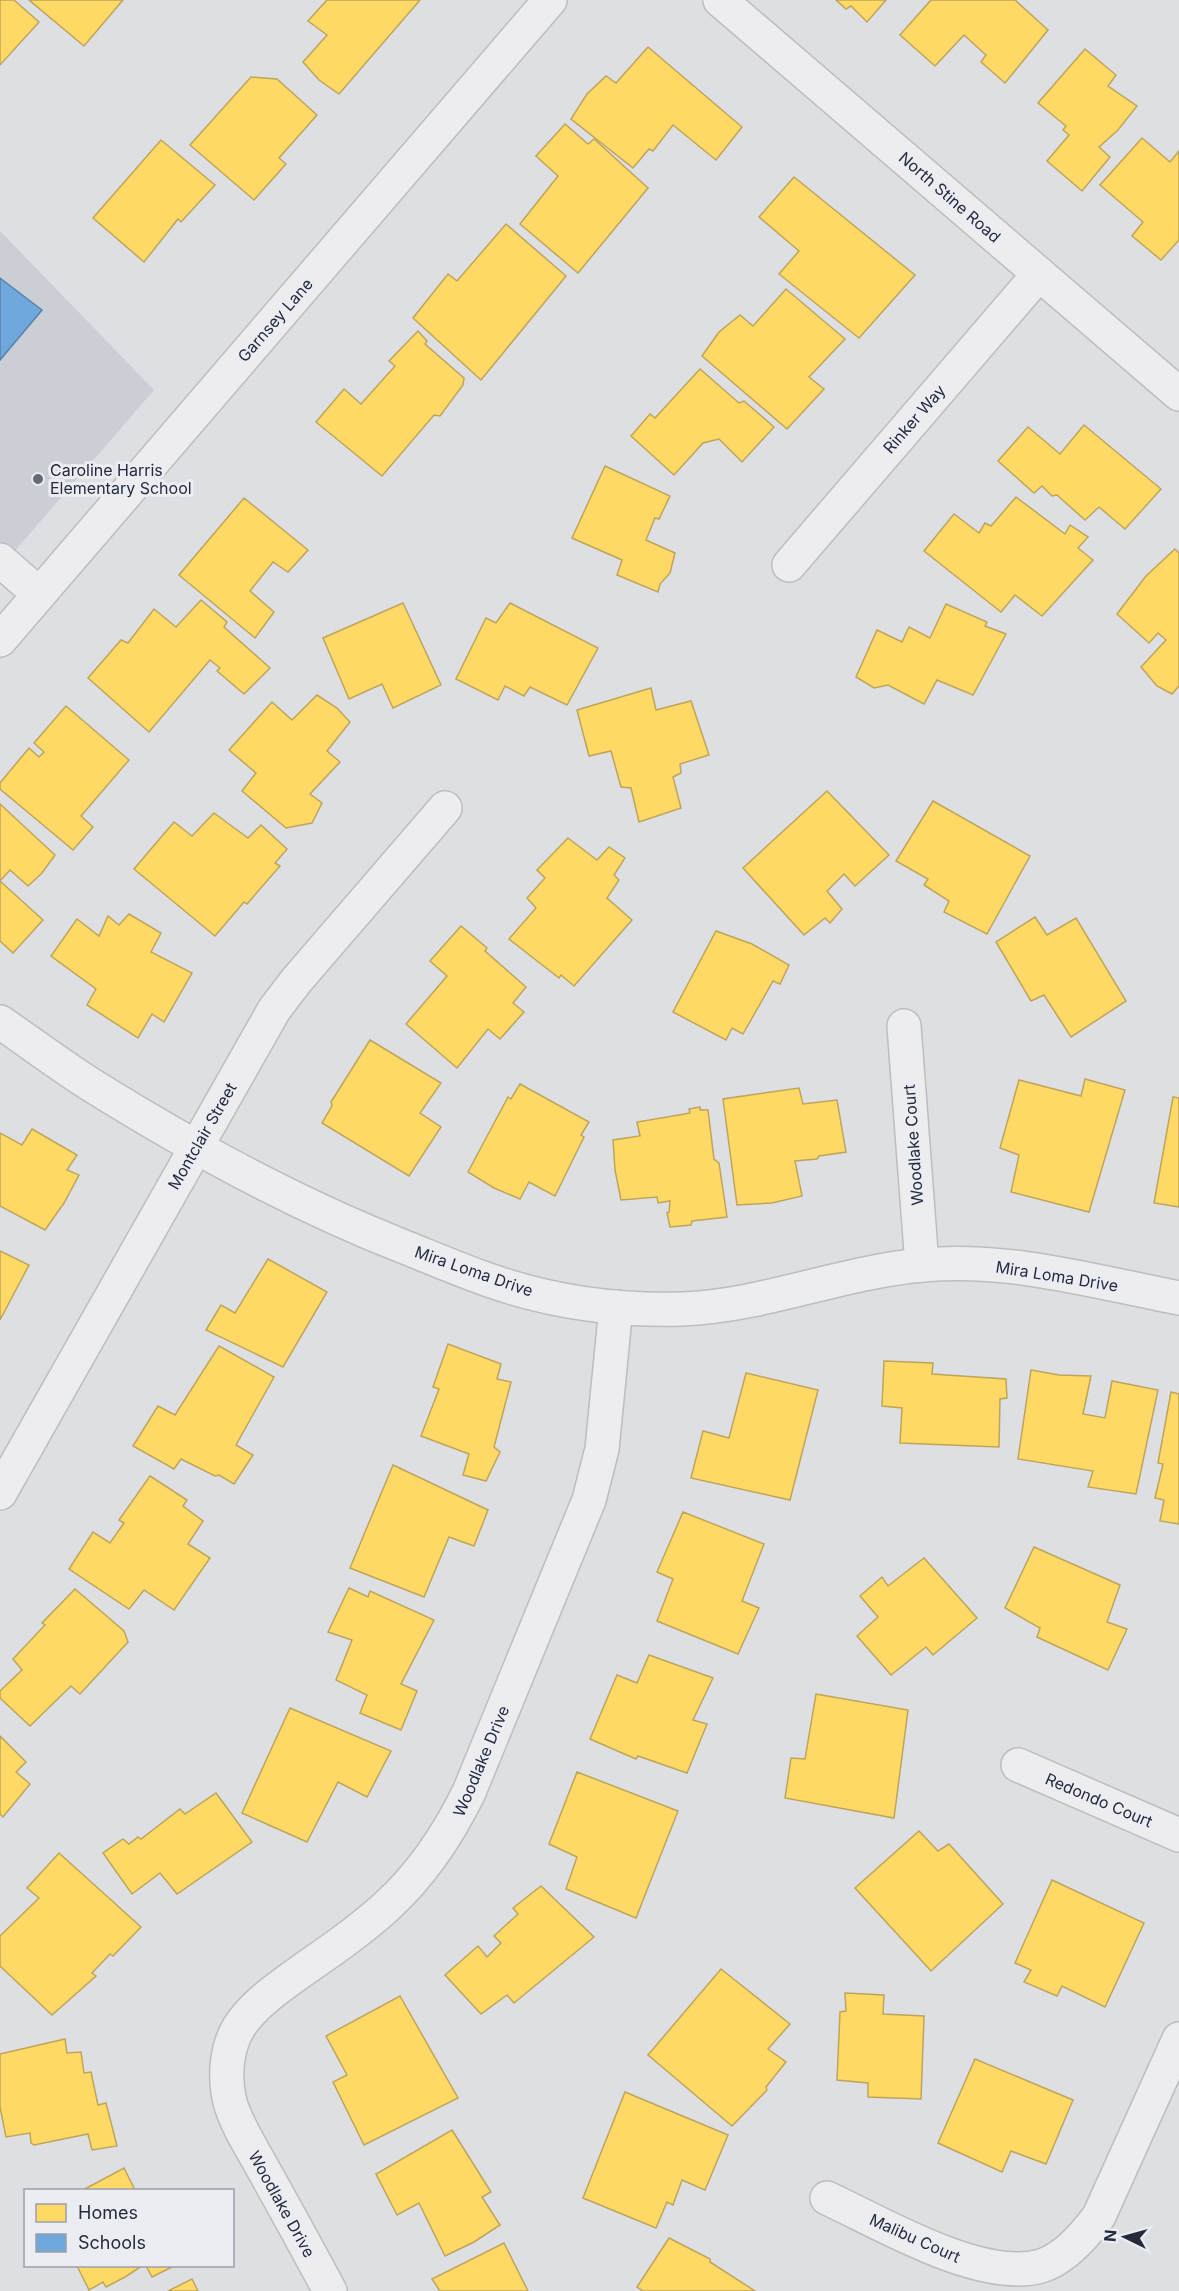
<svg xmlns="http://www.w3.org/2000/svg" width="1179" height="2291" font-family="Inter,sans-serif">
  <style>
    .built { fill: #ccced6 }
    .homes { fill: #ffd966; stroke: #bea559; stroke-width: 1.5 }
    .schools { fill: #6fa8dc; stroke: #5982ac; stroke-width: 1.5 }
    .lines { fill: none; stroke-linecap: round; stroke-linejoin: round }
    .minor-casing { stroke: #bcbdc1; stroke-width: 36 }
    .minor { stroke: #ededf0; stroke-width: 33 }
    .poi-dot { fill: #666a76; stroke: #ebedf3; stroke-width: 2 }
    .labels { text-anchor: middle; stroke-width: 6; stroke-linejoin: round; paint-order: stroke }
    .street-label { font-size: 16px; fill: #262b3b; stroke: #ebedf3 }
    .poi-label { font-size: 16px; fill: #262b3b; stroke: #ebedf3; text-anchor: start }
  </style>
  <rect width="100%" height="100%" fill="#dedfe3"/>
  <path class="built" d="M0,231L154,390L0,568Z"/>
  <g class="homes">
    <path d="M0,0H14L39,22L0,65Z"/>
    <path d="M29,0H123L84,46Z"/>
    <path d="M327,0H420L339,94L319,80L303,62L327,35L308,21Z"/>
    <path d="M836,0H886L867,22L851,6L846,9Z"/>
    <path d="M931,0H1015L1048,30L1005,83L981,62L986,55L964,35L935,66L900,35Z"/>
    <path d="M648,47L742,127L716,160L673,125L653,151L649,149L633,168L571,119L587,94L606,76L616,83Z"/>
    <path d="M1085,49L1116,75L1108,86L1137,106L1118,130L1099,147L1110,157L1082,191L1047,161L1069,135L1063,130L1066,126L1038,103Z"/>
    <path d="M251,77L277,79L317,115L279,158L286,164L254,200L190,145Z"/>
    <path d="M565,124L588,144L594,139L648,188L578,273L520,224L558,176L536,156Z"/>
    <path d="M1142,138L1170,162L1179,151V240L1161,260L1132,236L1143,222L1100,185Z"/>
    <path d="M161,140L215,185L181,222L178,219L144,262L93,218Z"/>
    <path d="M794,177L915,275L859,338L779,274L799,251L759,217Z"/>
    <path d="M506,224L566,276L481,380L413,318L448,274L457,281Z"/>
    <path d="M786,289L845,339L809,377L824,389L787,429L702,356L719,332L740,315L753,326Z"/>
    <path d="M418,331L427,341L425,344L464,378L463,385L440,416L434,415L382,476L316,422L344,389L361,404L395,366L389,361Z"/>
    <path d="M700,369L739,403L744,401L774,427L742,462L719,439L703,443L674,475L631,436L650,414L655,418Z"/>
    <path d="M1084,425L1161,489L1125,529L1099,507L1085,520L1057,495L1052,496L1042,486L1034,493L998,461L1028,427L1060,454Z"/>
    <path d="M605,466L670,496L659,519L655,518L646,540L675,553L670,573L660,584L658,592L617,575L622,560L572,538Z"/>
    <path d="M1016,497L1065,534L1070,525L1088,537L1078,548L1093,560L1042,616L1015,595L1001,612L924,551L954,514L979,533L985,523L991,526Z"/>
    <path d="M244,498L308,550L288,572L273,562L250,591L274,612L255,638L179,575Z"/>
    <path d="M1175,549L1179,553V686L1172,694L1157,686L1141,667L1166,640L1158,633L1149,643L1117,614L1146,576Z"/>
    <path d="M201,600L227,622L224,627L270,668L244,694L217,671L220,668L210,660L149,732L88,678L121,640L128,643L154,609L176,627Z"/>
    <path d="M403,603L441,685L393,708L382,684L349,699L323,638Z"/>
    <path d="M510,603L598,648L567,705L530,687L524,696L505,686L498,700L456,679L486,618L496,623Z"/>
    <path d="M946,604L987,622L985,626L1006,634L973,695L937,680L924,704L888,685L874,688L856,677L877,630L902,642L909,627L930,638Z"/>
    <path d="M651,688L656,710L691,701L709,755L680,764L681,773L673,777L681,808L639,822L631,788L621,787L611,751L589,756L577,710Z"/>
    <path d="M317,695L337,708L350,722L327,751L340,762L310,794L322,803L312,823L286,828L242,791L256,773L229,750L272,702L292,720Z"/>
    <path d="M66,706L129,760L81,816L93,827L73,850L0,789V783L29,748L39,757L44,752L34,743Z"/>
    <path d="M827,791L889,855L855,886L844,874L827,891L842,909L830,923L825,918L804,935L743,868Z"/>
    <path d="M933,801L1030,856L987,934L944,912L949,901L924,885L928,879L896,861Z"/>
    <path d="M0,804L55,855L42,873L28,886L10,870L0,881L43,920L13,953L0,941Z"/>
    <path d="M214,813L248,838L261,825L287,849L275,863L280,866L247,904L244,902L215,936L134,869L174,822L192,836Z"/>
    <path d="M568,838L597,860L609,847L625,858L614,875L619,880L607,898L632,920L574,986L561,975L559,978L509,939L536,908L527,898L545,878L537,870Z"/>
    <path d="M129,914L161,933L151,952L192,973L164,1022L152,1014L138,1038L87,1005L96,989L51,956L77,919L99,936L108,916L119,925Z"/>
    <path d="M1035,917L1047,935L1076,918L1126,1001L1071,1037L1044,995L1031,1001L996,942Z"/>
    <path d="M461,926L487,948L485,951L526,987L513,1003L524,1012L500,1039L488,1029L457,1068L406,1024L447,976L430,961Z"/>
    <path d="M716,931L752,944L789,965L780,984L773,981L743,1034L732,1028L726,1040L673,1012Z"/>
    <path d="M370,1040L441,1083L420,1113L441,1127L409,1176L322,1123L332,1106L331,1102Z"/>
    <path d="M1085,1079L1125,1090L1089,1212L1011,1192L1019,1155L1000,1148L1019,1080L1081,1096Z"/>
    <path d="M520,1084L589,1122L581,1135L584,1137L555,1196L529,1182L520,1199L494,1188L468,1172L508,1097L511,1099Z"/>
    <path d="M799,1088L803,1104L837,1100L846,1152L819,1156L817,1159L795,1161L802,1196L772,1203L737,1205L723,1099Z"/>
    <path d="M1173,1097L1179,1098V1207L1154,1203Z"/>
    <path d="M700,1107V1110H708L714,1159L719,1163L727,1217L692,1221L691,1225L670,1227L667,1213L669,1212L670,1201L658,1203L657,1197L621,1200L615,1170L613,1140L640,1136L637,1122L679,1115L690,1113L689,1109Z"/>
    <path d="M32,1129L77,1155L67,1170L79,1175L64,1203L45,1230L0,1206V1133L22,1145Z"/>
    <path d="M0,1251L29,1265L0,1320Z"/>
    <path d="M268,1259L327,1292L283,1367L206,1330L221,1305L235,1313Z"/>
    <path d="M448,1344L501,1364L497,1379L511,1382L494,1447L500,1452L486,1481L463,1475L469,1454L421,1436L439,1389L433,1387Z"/>
    <path d="M219,1346L274,1377L236,1445L253,1455L234,1484L219,1475L215,1476L181,1459L174,1469L133,1446L158,1406L175,1415Z"/>
    <path d="M884,1361L933,1363L932,1374L1006,1379L1007,1398L1000,1399L999,1447L900,1443L902,1408L882,1406Z"/>
    <path d="M1031,1370L1059,1375L1091,1376L1083,1414L1105,1418L1112,1381L1158,1390L1136,1494L1088,1487L1093,1471L1018,1459Z"/>
    <path d="M746,1373L818,1390L790,1500L691,1478L703,1431L729,1438Z"/>
    <path d="M1171,1392L1179,1394V1524L1160,1521L1164,1500L1155,1498L1163,1464L1158,1463Z"/>
    <path d="M393,1465L488,1510L474,1546L449,1537L424,1597L350,1568Z"/>
    <path d="M150,1476L187,1500L183,1506L203,1521L188,1544L210,1558L174,1610L144,1590L129,1609L69,1569L93,1532L110,1543L124,1523L119,1520Z"/>
    <path d="M683,1512L764,1544L742,1601L759,1608L738,1654L657,1621L673,1579L657,1572Z"/>
    <path d="M1034,1547L1120,1585L1107,1622L1127,1629L1108,1670L1037,1637L1040,1628L1005,1608Z"/>
    <path d="M924,1558L977,1618L933,1655L926,1647L891,1675L857,1636L878,1617L860,1596L882,1577L888,1586Z"/>
    <path d="M349,1588L368,1597L370,1591L434,1620L401,1684L417,1691L401,1730L360,1713L367,1695L336,1680L352,1640L328,1632Z"/>
    <path d="M75,1589L124,1631L128,1642L80,1694L71,1686L30,1726L0,1698V1691L22,1670L13,1659L45,1625L42,1623Z"/>
    <path d="M649,1655L713,1678L693,1720L707,1724L687,1773L638,1756L636,1759L590,1739L617,1675L637,1683Z"/>
    <path d="M816,1694L908,1710L894,1818L785,1798L791,1758L805,1759Z"/>
    <path d="M290,1708L391,1751L367,1797L338,1782L307,1842L242,1813Z"/>
    <path d="M0,1736L26,1762L16,1772L30,1784L3,1817L0,1814Z"/>
    <path d="M577,1772L678,1811L636,1918L566,1889L577,1857L549,1844Z"/>
    <path d="M216,1793L252,1842L177,1894L160,1873L132,1894L103,1853L123,1839L129,1844L138,1837L141,1839L180,1809L185,1814Z"/>
    <path d="M919,1831L938,1851L949,1844L1003,1904L931,1971L855,1888Z"/>
    <path d="M59,1853L141,1927L113,1956L110,1954L92,1973L96,1976L52,2015L0,1966V1936L39,1898L27,1888Z"/>
    <path d="M1052,1880L1144,1923L1105,2007L1062,1986L1057,1996L1024,1982L1031,1970L1015,1963Z"/>
    <path d="M541,1886L594,1937L514,2003L507,1995L481,2014L445,1975L478,1946L487,1957L501,1943L494,1936L518,1914L513,1908Z"/>
    <path d="M721,1969L790,2024L768,2049L786,2062L766,2087L767,2090L732,2126L648,2055Z"/>
    <path d="M845,1993L884,1995L883,2014L924,2016L921,2099L868,2097V2083L837,2080L840,2012L846,2011Z"/>
    <path d="M400,1996L458,2098L364,2145L333,2082L347,2075L326,2036Z"/>
    <path d="M65,2039L67,2053L81,2052L84,2073L91,2072L98,2105L106,2103L117,2146L92,2150L88,2134L34,2145L31,2143L30,2133L6,2137L0,2107V2054Z"/>
    <path d="M975,2059L1073,2100L1046,2164L1011,2151L1002,2172L938,2143Z"/>
    <path d="M625,2092L728,2135L705,2190L682,2180L673,2205L667,2202L656,2228L583,2198Z"/>
    <path d="M452,2130L491,2192L482,2197L500,2225L474,2242L445,2256L419,2203L397,2215L376,2174Z"/>
    <path d="M124,2168L135,2190H83Z"/>
    <path d="M669,2238L710,2259V2262L755,2291H643L637,2287Z"/>
    <path d="M504,2243L528,2291H440L432,2279Z"/>
    <path d="M77,2266H142L125,2277L106,2287L103,2282L89,2290Z"/>
    <path d="M146,2266H174L152,2277Z"/>
    <path d="M192,2279L198,2291H168Z"/>
  </g>
  <path class="schools" d="M0,278L42,310L0,360Z"/>
  <g class="lines">
    <g class="minor-casing">
      <g id="minor">
        <path d="M720,0L1179,394"/>
        <path d="M0,560L39,594"/>
        <path d="M789,565L1039,274"/>
        <path d="M0,640L550,0"/>
        <path d="M0,1022C31,1043 61,1066 93,1086C194,1149 297,1205 407,1248C432,1258 458,1269 483,1278C546,1301 615,1311 682,1309C764,1306 841,1272 923,1265C1009,1257 1096,1282 1179,1298"/>
        <path d="M904,1026L922,1265"/>
        <path d="M0,1493L274,1010L296,981L445,808"/>
        <path d="M1018,1765L1179,1835"/>
        <path d="M827,2198C881,2223 981,2283 1041,2266C1064,2259 1085,2235 1099,2216L1179,2039"/>
        <path d="M330,2291C308,2250 285,2208 262,2167C251,2147 236,2124 230,2102C224,2078 226,2048 239,2027C255,2002 284,1984 307,1967C335,1948 362,1929 387,1906C422,1874 448,1835 469,1792L589,1500L602,1449L616,1307"/>
      </g>
    </g>
    <use href="#minor" class="minor"/>
  </g>
  <circle class="poi-dot" cx="38" cy="479" r="6"/>
  <g class="labels">
    <g class="street-label">
      <text transform="translate(950 197) rotate(41)" y="6">North Stine Road</text>
      <text transform="translate(275 320) rotate(-49)" y="6">Garnsey Lane</text>
      <text transform="translate(914 419) rotate(-49)" y="6">Rinker Way</text>
      <text transform="translate(202 1136) rotate(-60)" y="6">Montclair Street</text>
      <text transform="translate(913 1145) rotate(-94)" y="6">Woodlake Court</text>
      <text transform="translate(474 1271) rotate(19)" y="6">Mira Loma Drive</text>
      <text transform="translate(1057 1276) rotate(9)" y="6">Mira Loma Drive</text>
      <text transform="translate(481 1761) rotate(-67)" y="6">Woodlake Drive</text>
      <text transform="translate(1099 1800) rotate(23)" y="6">Redondo Court</text>
      <text transform="translate(282 2204) rotate(61)" y="6">Woodlake Drive</text>
      <text transform="translate(915 2238) rotate(24)" y="6">Malibu Court</text>
    </g>
    <g class="poi-label">
      <text x="50" y="476">Caroline Harris<tspan x="50" dy="18">Elementary School</tspan></text>
    </g>
  </g>
  <rect x="24" y="2189" width="210" height="78" fill="#ebedf3" stroke="#9c9fa9" stroke-width="1.5"/>
  <rect x="36" y="2204" width="30" height="18" fill="#ffd966" stroke="#9c9fa9" stroke-width="1.5"/>
  <text x="78" y="2219" font-size="18" fill="#262b3b">Homes</text>
  <rect x="36" y="2234" width="30" height="18" fill="#6fa8dc" stroke="#9c9fa9" stroke-width="1.5"/>
  <text x="78" y="2249" font-size="18" fill="#262b3b">Schools</text>
  <g transform="translate(1125 2237) rotate(275)" stroke="#ebedf3" stroke-width="4.5" paint-order="stroke">
  <path d="M0-4.5L10 22L0 15L-10 22Z" fill="#262b3b"/>
  <text y="-9" font-size="16" font-weight="bold" text-anchor="middle" fill="#262b3b">N</text>
  </g>
</svg>
